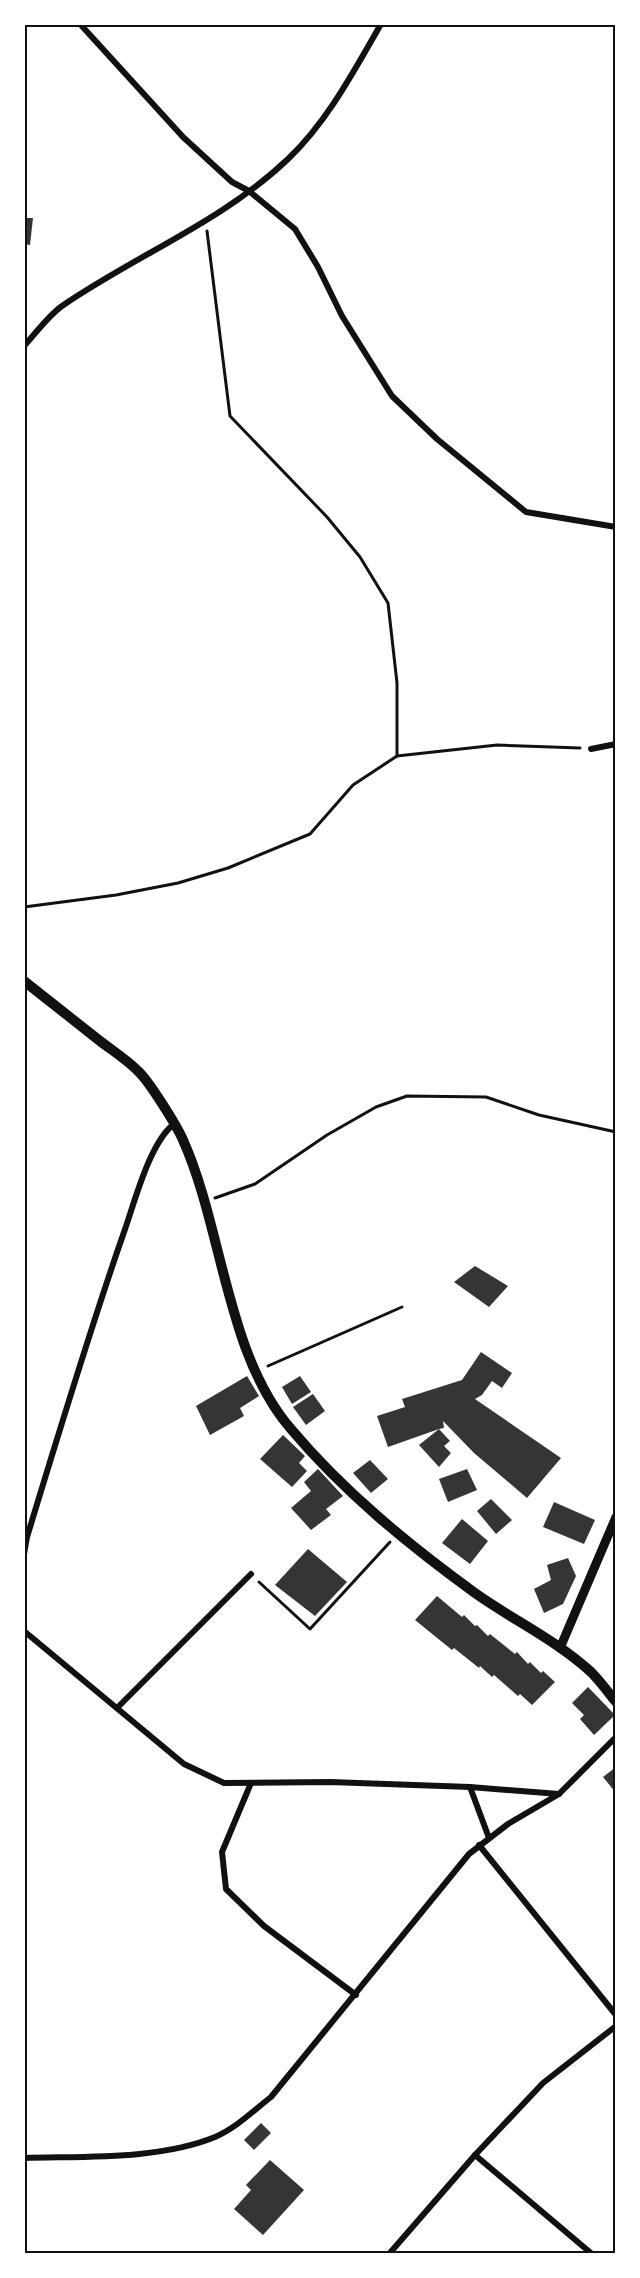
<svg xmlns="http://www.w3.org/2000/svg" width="640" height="2278" font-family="'Space Grotesk',sans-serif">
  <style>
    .building { fill: #353535 }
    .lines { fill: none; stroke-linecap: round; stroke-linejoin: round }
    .path { stroke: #111; stroke-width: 3 }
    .minor { stroke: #111; stroke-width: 6 }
    .tertiary { stroke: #111; stroke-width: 9 }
    .secondary { stroke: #111; stroke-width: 10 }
    .neatline { fill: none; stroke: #111; stroke-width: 2 }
  </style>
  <rect width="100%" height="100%" fill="#fff"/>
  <g class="building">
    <path d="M24,218H33L30,245L24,244Z"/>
    <path d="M475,1266L508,1286L489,1307L454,1282Z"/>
    <path d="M481,1352L512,1373L502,1388L492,1381L482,1395L475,1399L561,1458L527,1498L474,1453L443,1421L444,1428L439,1429L450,1441L444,1446L451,1453L439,1467L419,1445L439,1429L388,1447L377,1416L405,1407L402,1399L462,1380Z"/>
    <path d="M247,1376L259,1396L240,1408L244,1416L210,1435L196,1406Z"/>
    <path d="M300,1376L311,1392L292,1404L282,1387Z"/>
    <path d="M313,1394L325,1411L306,1425L293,1407Z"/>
    <path d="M283,1435L305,1456L299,1463L307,1471L292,1487L260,1459Z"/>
    <path d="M370,1460L388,1479L371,1493L353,1473Z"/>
    <path d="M318,1469L343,1496L326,1509L331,1515L311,1530L291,1508L311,1491L304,1482Z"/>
    <path d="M467,1469L477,1490L448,1502L439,1479Z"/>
    <path d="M491,1499L512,1520L496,1534L477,1511Z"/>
    <path d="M554,1502L595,1520L584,1544L543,1527Z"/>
    <path d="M462,1519L488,1541L470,1564L442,1543Z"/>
    <path d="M308,1549L347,1582L315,1616L275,1585Z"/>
    <path d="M568,1558L576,1576L563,1604L544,1613L534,1589L551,1580L547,1565Z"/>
    <path d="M437,1596L462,1617L464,1615L475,1626L477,1625L488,1636L490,1634L515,1654L517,1652L528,1664L530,1662L541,1673L543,1671L555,1682L532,1705L520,1694L518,1696L494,1675L492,1677L480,1666L479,1668L454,1648L452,1650L415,1620Z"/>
    <path d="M588,1687L615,1715L594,1735L580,1719L584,1715L572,1703Z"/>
    <path d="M616,1767V1793L603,1777Z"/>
    <path d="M261,2123L271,2133L254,2150L244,2140Z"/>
    <path d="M270,2160L304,2190L263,2235L234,2209L251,2190L246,2185Z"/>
  </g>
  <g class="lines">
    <g class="path">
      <path d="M207,231L230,416L327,517L360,557L388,603L397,683V756"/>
      <path d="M24,907L116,895L178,883L228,868L310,834L353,785L397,756L497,745L580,748"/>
      <path d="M215,1198L255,1184L327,1135L376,1107L407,1096L486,1097L539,1115L616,1132"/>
      <path d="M268,1366L402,1307"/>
      <path d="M259,1582L310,1629L390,1542"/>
    </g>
    <g class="minor">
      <path d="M80,24L183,137L232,182L249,191L295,229L318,267L342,316L392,396L437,439L526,512L616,527"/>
      <path d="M24,346C36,333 48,316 62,306C136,255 222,222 288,159C327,122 354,71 381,24"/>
      <path d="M591,749L616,744"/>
      <path d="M24,1554L27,1537C58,1436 88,1335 123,1235C134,1205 149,1143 174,1124"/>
      <path d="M24,1631L184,1764L224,1783L330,1782L470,1787L559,1794"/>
      <path d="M117,1708L251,1574"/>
      <path d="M251,1783L222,1852L226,1889L264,1926L356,1995"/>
      <path d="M470,1787L489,1838"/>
      <path d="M479,1845L616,2015"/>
      <path d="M475,2155L592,2254"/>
      <path d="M24,2158C84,2156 159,2160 215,2137C236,2128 253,2111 271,2097L469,1854L508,1824L559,1794L616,1737"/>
      <path d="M389,2254L475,2155L543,2083L616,2026"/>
    </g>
    <path class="tertiary" d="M560,1648L616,1517"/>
    <path class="secondary" d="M24,981C49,1001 75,1021 100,1041C113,1051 127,1060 138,1071C149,1081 177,1126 183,1140C223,1229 226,1354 291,1429C344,1492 409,1545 475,1593C513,1620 556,1640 591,1672C600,1681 608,1692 616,1702"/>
  </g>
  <rect width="640" height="2278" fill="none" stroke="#ffffff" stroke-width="51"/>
  <rect x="26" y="26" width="588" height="2226" class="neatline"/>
</svg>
